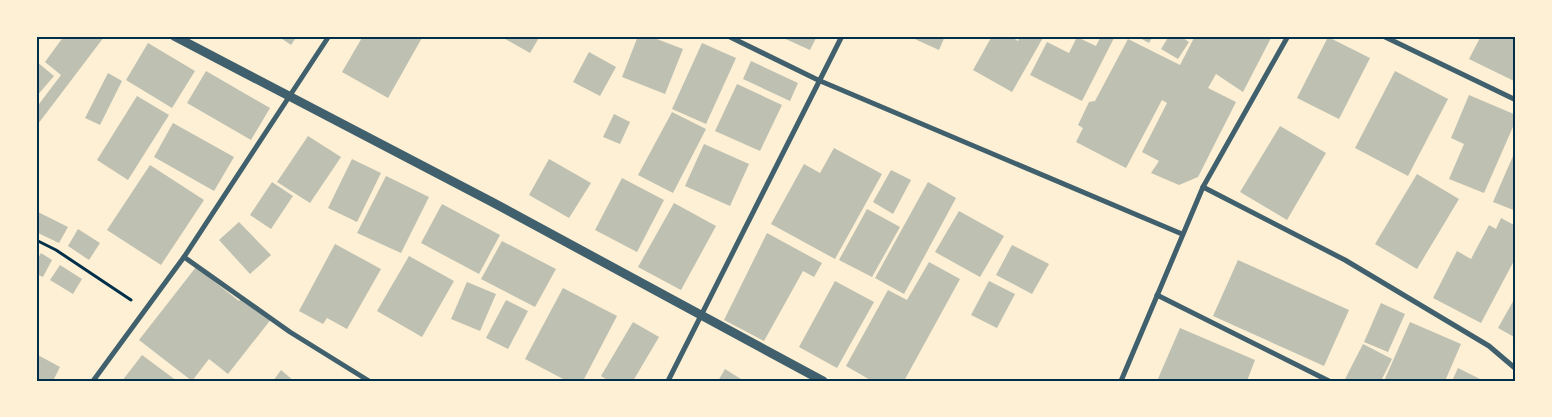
<svg xmlns="http://www.w3.org/2000/svg" width="1552" height="417" font-family="Jost,sans-serif">
  <style>
    .building { fill: #bec0b2 }
    .lines { fill: none; stroke-linecap: round; stroke-linejoin: round }
    .path { stroke: #003049; stroke-width: 3 }
    .minor { stroke: #3f606c; stroke-width: 5 }
    .tertiary { stroke: #3f606c; stroke-width: 9 }
    .neatline { fill: none; stroke: #003049; stroke-width: 2 }
  </style>
  <rect width="100%" height="100%" fill="#fdf0d5"/>
  <g class="building">
    <path d="M64,36L104,37L38,124L36,122V108L61,75L45,62Z"/>
    <path d="M278,36H297L291,45Z"/>
    <path d="M363,36H423L388,98L342,72Z"/>
    <path d="M500,36H540L530,53Z"/>
    <path d="M638,36H649L683,49L665,94L622,77Z"/>
    <path d="M779,36H817L810,50Z"/>
    <path d="M908,36H945L939,50Z"/>
    <path d="M992,36H1010L1018,41L1021,36H1044L1012,92L973,70Z"/>
    <path d="M1101,36H1115L1082,101L1030,75L1047,42L1069,53L1077,37L1096,46Z"/>
    <path d="M1136,36H1153L1149,43Z"/>
    <path d="M1169,36H1180L1189,42L1178,59L1161,49Z"/>
    <path d="M1195,36H1272L1243,92L1216,74L1208,88L1236,102L1198,177L1179,185L1151,173L1159,161L1142,152L1167,103L1162,100L1126,168L1076,142L1083,128L1078,125L1089,102L1095,101L1128,39L1180,65Z"/>
    <path d="M1481,36H1516V82L1469,59Z"/>
    <path d="M1328,37L1370,58L1339,119L1297,98Z"/>
    <path d="M148,43L195,71L172,108L126,80Z"/>
    <path d="M702,43L736,58L706,124L672,109Z"/>
    <path d="M589,52L616,67L600,96L573,82Z"/>
    <path d="M751,61L798,83L790,101L743,79Z"/>
    <path d="M37,62L54,76L36,97V63Z"/>
    <path d="M206,71L270,108L251,140L187,103Z"/>
    <path d="M1395,71L1448,99L1408,176L1355,148Z"/>
    <path d="M108,73L122,81L100,125L85,118Z"/>
    <path d="M737,84L782,105L760,151L715,131Z"/>
    <path d="M1469,95L1516,115V120L1484,193L1449,179L1464,144L1451,138Z"/>
    <path d="M137,96L169,115L128,180L97,160Z"/>
    <path d="M672,112L706,129L673,193L638,175Z"/>
    <path d="M614,114L630,122L620,144L603,137Z"/>
    <path d="M173,123L234,157L214,191L154,157Z"/>
    <path d="M1280,126L1326,153L1287,220L1240,192Z"/>
    <path d="M308,136L341,157L310,203L277,182Z"/>
    <path d="M704,144L749,164L730,206L685,186Z"/>
    <path d="M834,148L882,174L835,259L771,224L804,164L820,173Z"/>
    <path d="M1516,149V211L1493,202Z"/>
    <path d="M352,159L381,173L357,222L328,208Z"/>
    <path d="M549,159L591,183L569,218L529,195Z"/>
    <path d="M150,165L204,200L161,265L107,230Z"/>
    <path d="M891,170L911,180L893,214L873,202Z"/>
    <path d="M1417,174L1459,199L1417,269L1375,244Z"/>
    <path d="M386,176L429,197L401,253L357,233Z"/>
    <path d="M622,178L664,200L637,252L595,230Z"/>
    <path d="M272,182L293,196L271,229L250,215Z"/>
    <path d="M928,182L956,198L904,294L875,278Z"/>
    <path d="M674,203L716,226L681,290L638,267Z"/>
    <path d="M442,204L500,235L479,274L421,243Z"/>
    <path d="M867,209L900,227L872,277L839,260Z"/>
    <path d="M36,211L68,227L59,243L36,232Z"/>
    <path d="M959,211L1004,236L980,277L935,252Z"/>
    <path d="M1501,218L1514,225L1516,257L1481,323L1433,298L1457,251L1471,259L1489,225L1496,229Z"/>
    <path d="M239,222L271,255L250,274L219,240Z"/>
    <path d="M78,229L100,243L89,260L68,246Z"/>
    <path d="M767,233L822,263L814,277L803,271L764,341L724,320Z"/>
    <path d="M502,241L556,269L535,307L481,279Z"/>
    <path d="M335,244L381,269L347,329L327,318L323,324L299,311Z"/>
    <path d="M1012,245L1049,264L1032,294L996,275Z"/>
    <path d="M41,253L52,260L43,277L36,274V262Z"/>
    <path d="M409,256L454,281L422,337L377,311Z"/>
    <path d="M1238,260L1349,310L1324,366L1213,316Z"/>
    <path d="M929,262L960,279L904,381H872L846,366L888,290L907,300Z"/>
    <path d="M60,265L82,279L73,294L50,280Z"/>
    <path d="M196,267L239,301L243,296L272,318L228,374L209,359L192,381L139,340Z"/>
    <path d="M835,281L874,302L837,368L799,347Z"/>
    <path d="M989,281L1015,294L997,328L971,315Z"/>
    <path d="M467,282L496,294L480,331L451,319Z"/>
    <path d="M563,288L617,316L583,381H567L525,359Z"/>
    <path d="M1516,296V338L1498,328Z"/>
    <path d="M506,300L528,311L508,349L486,338Z"/>
    <path d="M1381,303L1405,314L1388,352L1364,342Z"/>
    <path d="M633,322L659,337L633,381H609L601,376Z"/>
    <path d="M1410,322L1461,344L1445,381H1384Z"/>
    <path d="M1180,328L1255,360L1247,381H1157Z"/>
    <path d="M1363,344L1392,359L1381,381H1344Z"/>
    <path d="M36,354L60,367L53,381H36Z"/>
    <path d="M142,355L177,381H122Z"/>
    <path d="M1458,368L1484,381H1452Z"/>
    <path d="M725,369L744,381H718Z"/>
    <path d="M281,370L294,381H273Z"/>
  </g>
  <g class="lines">
    <path class="path" d="M36,240L56,250L131,300"/>
    <g class="minor">
      <path d="M728,36L818,80L1182,234"/>
      <path d="M1383,36L1516,100"/>
      <path d="M1203,187L1345,260L1489,346L1516,369"/>
      <path d="M184,257L290,332L369,381"/>
      <path d="M1157,295L1329,381"/>
      <path d="M93,381L184,257L329,36"/>
      <path d="M668,381L842,36"/>
      <path d="M1121,381L1203,187L1288,36"/>
    </g>
    <path class="tertiary" d="M174,36L492,202L823,381"/>
  </g>
  <rect width="1552" height="417" fill="none" stroke="#fdf0d5" stroke-width="75"/>
  <rect x="38" y="38" width="1476" height="342" class="neatline"/>
</svg>
